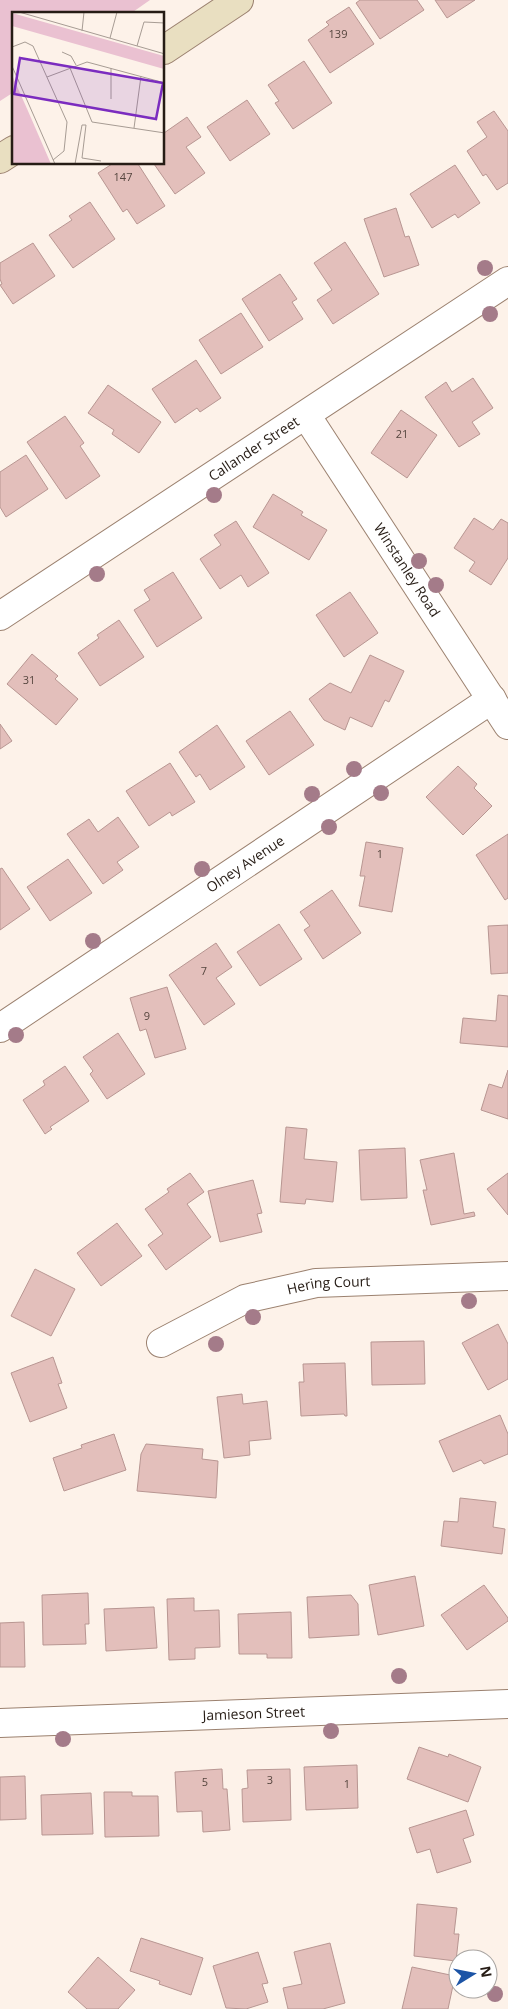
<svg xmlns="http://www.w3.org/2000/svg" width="508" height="2009" font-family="'Open Sans',sans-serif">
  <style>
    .green { fill: #eac1d1 }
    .building { fill: #e3bfbb; stroke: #b89692 }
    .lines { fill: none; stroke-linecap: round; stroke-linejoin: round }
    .street-casing { stroke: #9b816f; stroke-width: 30 }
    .secondary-casing { stroke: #9b816f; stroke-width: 30 }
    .street { stroke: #fff; stroke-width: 28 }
    .secondary { stroke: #e9dfc1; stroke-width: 28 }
    .tree { fill: #a47b89 }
    .labels { text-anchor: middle; stroke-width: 4; stroke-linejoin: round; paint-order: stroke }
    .number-label { font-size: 11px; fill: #55453e }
    .street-label { font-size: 14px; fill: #261c15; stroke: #fff }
    .inset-road { fill: none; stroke: #a79c94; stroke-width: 1 }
    .view { fill: #7b2cbf; fill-opacity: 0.15; stroke: #7b2cbf; stroke-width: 2.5 }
    .inset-edge { fill: none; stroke: #261c15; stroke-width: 2.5 }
  </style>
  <rect width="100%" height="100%" fill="#fdf2e9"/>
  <path class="green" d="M0,0H150L130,14H14V92L0,101Z"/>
  <g class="building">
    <path d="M360,0H417L424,10L380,39L356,3Z"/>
    <path d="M435,0H475L447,18Z"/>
    <path d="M349,7L374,44L330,73L308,40L329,25L326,22Z"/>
    <path d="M304,61L332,103L293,129L275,103L279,101L268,85Z"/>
    <path d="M247,100L270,134L230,161L207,127Z"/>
    <path d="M494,111L508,131V183L497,190L486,174L483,176L467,151L487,137L477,122Z"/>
    <path d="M187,117L201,137L186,147L205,173L175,194L154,164H164V133Z"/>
    <path d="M112,164H138L165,206L137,224L127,209L123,212L98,173Z"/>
    <path d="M455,165L480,203L458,218L455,214L432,228L410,194Z"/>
    <path d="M90,202L115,239L73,268L49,235L72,220L69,216Z"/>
    <path d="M396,208L405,237L409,236L419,265L384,277L364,219Z"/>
    <path d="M345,242L379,294L333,324L317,300L332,290L314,263Z"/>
    <path d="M33,243L55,276L13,304L0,285L2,284L0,279V263Z"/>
    <path d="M280,274L297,299L292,302L303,319L269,341L242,299Z"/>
    <path d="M241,313L263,347L221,374L199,340Z"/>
    <path d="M196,360L221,398L200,412L197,408L175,423L152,389Z"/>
    <path d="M473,378L493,408L472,422L480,434L459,447L425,397L446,382L452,392Z"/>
    <path d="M108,385L161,422L139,453L112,434L114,430L88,413Z"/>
    <path d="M401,410L437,435L407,478L371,453Z"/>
    <path d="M65,416L84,443L80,446L100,476L66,499L27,442Z"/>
    <path d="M26,455L48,489L6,517L0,507V472Z"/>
    <path d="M273,494L303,512L301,515L327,530L309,560L253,527Z"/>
    <path d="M474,518L493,530L501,519L508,523V558L491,585L469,571L475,562L454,548Z"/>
    <path d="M236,521L269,573L248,587L241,575L220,589L200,559L221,545L214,535Z"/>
    <path d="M173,572L202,618L157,647L134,610L150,600L144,590Z"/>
    <path d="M350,592L378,633L344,657L316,615Z"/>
    <path d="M119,620L144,657L100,686L78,653L99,638L97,635Z"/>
    <path d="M32,654L58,676L55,679L78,699L56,725L7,684Z"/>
    <path d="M370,655L404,671L389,702L385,700L372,727L350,717L345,730L324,720L309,699L330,683L351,693Z"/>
    <path d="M290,711L314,745L269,775L246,741Z"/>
    <path d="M0,724L12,741L0,749Z"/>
    <path d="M217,725L245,767L210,790L200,774L196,777L179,752Z"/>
    <path d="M170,763L195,802L172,816L170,812L149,826L126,791Z"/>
    <path d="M458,766L477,784L474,788L492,806L463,835L426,797Z"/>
    <path d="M118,817L139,847L117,862L123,870L103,884L67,834L89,819L98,832Z"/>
    <path d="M508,834V898L505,900L476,855Z"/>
    <path d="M366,842L403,848L392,912L359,906L365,876H360Z"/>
    <path d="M68,859L92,893L50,921L27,887Z"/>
    <path d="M2,868L30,909L0,930V869Z"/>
    <path d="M332,890L361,933L323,959L304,930L310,926L300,912Z"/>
    <path d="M279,924L302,959L260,986L237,952Z"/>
    <path d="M508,925V973L491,974L488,926Z"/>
    <path d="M216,943L232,967L216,978L235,1004L204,1025L169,975Z"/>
    <path d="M167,987L186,1049L155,1058L146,1029L140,1031L130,998Z"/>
    <path d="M498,995L508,996V1047L460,1043L463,1018L496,1021Z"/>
    <path d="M118,1033L145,1074L107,1099L90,1074L93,1071L83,1057Z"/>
    <path d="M65,1066L89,1101L50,1127L52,1129L45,1134L23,1100L45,1085L43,1081Z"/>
    <path d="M508,1070V1119L481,1110L489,1084L502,1088Z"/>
    <path d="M286,1127L307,1129L304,1159L337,1162L333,1202L306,1199L305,1204L280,1202Z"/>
    <path d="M405,1148L407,1198L361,1200L359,1150Z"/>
    <path d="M454,1153L464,1214L474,1212L475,1216L431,1225L423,1190H427L420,1160Z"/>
    <path d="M190,1173L204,1192L187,1204L211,1237L166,1270L148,1245L163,1234L145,1209L169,1192L167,1189Z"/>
    <path d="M508,1173V1215L487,1189Z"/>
    <path d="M253,1180L262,1213L257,1214L262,1232L220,1242L208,1191Z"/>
    <path d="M117,1223L142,1256L101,1286L77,1253Z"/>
    <path d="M35,1269L75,1289L51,1336L11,1316Z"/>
    <path d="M498,1324L508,1344V1379L488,1390L462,1343Z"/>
    <path d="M424,1341L425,1384L372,1385L371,1342Z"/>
    <path d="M53,1357L62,1383L58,1384L67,1408L30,1422L11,1373Z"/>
    <path d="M345,1363L347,1416H345L344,1414L301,1416L299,1382H304L303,1364Z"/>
    <path d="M242,1394L243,1404L267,1401L271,1439L249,1441L250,1455L224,1458L217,1397Z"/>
    <path d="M500,1415L508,1434V1454L484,1464L481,1460L453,1472L439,1441Z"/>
    <path d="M114,1434L126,1470L64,1491L53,1458L82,1448L81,1445Z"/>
    <path d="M146,1444L203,1449L202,1459L218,1461L216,1498L137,1491L141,1454Z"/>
    <path d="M460,1498L496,1502L493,1527L505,1529L502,1554L441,1546L444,1521L458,1522Z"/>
    <path d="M415,1576L424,1626L378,1635L369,1585Z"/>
    <path d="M484,1585L508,1618V1621L467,1650L441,1615Z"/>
    <path d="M88,1593L89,1624H85L86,1644L43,1645L42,1595Z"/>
    <path d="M351,1595L358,1604L359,1635L309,1638L307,1597Z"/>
    <path d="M194,1598V1611L219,1610L220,1647L195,1648V1659L169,1660L167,1599Z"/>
    <path d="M154,1607L157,1648L106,1651L104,1609Z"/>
    <path d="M291,1612L292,1658H267V1654H239L238,1614Z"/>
    <path d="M24,1622L25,1667H0V1623Z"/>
    <path d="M419,1747L448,1757L449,1754L481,1767L468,1802L407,1779Z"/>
    <path d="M357,1765L358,1808L306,1810L304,1767Z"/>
    <path d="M222,1769L223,1789H227L230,1830L203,1832L202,1811L177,1812L175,1772Z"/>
    <path d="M290,1769L291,1820L243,1822L242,1789L248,1788L247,1770Z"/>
    <path d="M25,1776L26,1819L0,1820V1777Z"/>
    <path d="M104,1792H132V1796H158L159,1836L105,1837Z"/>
    <path d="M91,1793L93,1834L42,1835L41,1795Z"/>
    <path d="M466,1810L474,1835L463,1839L471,1862L437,1873L430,1849L417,1853L409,1828Z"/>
    <path d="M417,1904L457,1908L454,1934H459L456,1961L414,1956Z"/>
    <path d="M141,1938L203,1958L191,1995L159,1984L160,1981L130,1971Z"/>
    <path d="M330,1943L345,2003L323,2009H288L283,1988L302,1984L294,1952Z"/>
    <path d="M258,1952L268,1983L262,1984L268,2002L246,2009L226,2008L213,1966Z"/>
    <path d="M98,1957L135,1990L118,2009H87L68,1992Z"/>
    <path d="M412,1967L455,1976L448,2009H402Z"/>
  </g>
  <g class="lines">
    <g class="street-casing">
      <g id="street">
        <path id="s1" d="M306,415L508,725"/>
        <path id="s2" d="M0,616L508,281"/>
        <path id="s3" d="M0,1028L492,699"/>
        <path id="s4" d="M161,1343L245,1299L316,1283L508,1276"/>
        <path id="s5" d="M0,1723L508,1704"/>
      </g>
    </g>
    <g class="secondary-casing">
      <g id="secondary">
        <path d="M164,50L239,0"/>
        <path d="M0,159L14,150"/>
      </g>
    </g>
    <use href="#street" class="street"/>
    <use href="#secondary" class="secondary"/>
  </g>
  <g class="tree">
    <circle cx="485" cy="268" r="8"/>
    <circle cx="490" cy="314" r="8"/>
    <circle cx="214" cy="495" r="8"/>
    <circle cx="419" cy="561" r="8"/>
    <circle cx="97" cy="574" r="8"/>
    <circle cx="436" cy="585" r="8"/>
    <circle cx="354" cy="769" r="8"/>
    <circle cx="381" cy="793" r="8"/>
    <circle cx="312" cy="794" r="8"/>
    <circle cx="329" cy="827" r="8"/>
    <circle cx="202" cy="869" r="8"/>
    <circle cx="93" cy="941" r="8"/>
    <circle cx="16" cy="1035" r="8"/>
    <circle cx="469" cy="1301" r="8"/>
    <circle cx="253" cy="1317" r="8"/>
    <circle cx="216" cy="1344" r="8"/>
    <circle cx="399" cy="1676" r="8"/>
    <circle cx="331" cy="1731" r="8"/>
    <circle cx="63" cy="1739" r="8"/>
    <circle cx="495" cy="1994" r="8"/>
  </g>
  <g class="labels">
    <g class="number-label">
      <text x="338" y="38">139</text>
      <text x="123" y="181">147</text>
      <text x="402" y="438">21</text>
      <text x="29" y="684">31</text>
      <text x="380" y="858">1</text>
      <text x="204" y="975">7</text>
      <text x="147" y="1020">9</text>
      <text x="270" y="1784">3</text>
      <text x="205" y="1786">5</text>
      <text x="347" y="1788">1</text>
    </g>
    <g class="street-label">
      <text dy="5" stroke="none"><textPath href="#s2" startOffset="304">Callander Street</textPath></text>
      <text dy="5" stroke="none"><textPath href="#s1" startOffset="185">Winstanley Road</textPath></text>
      <text dy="5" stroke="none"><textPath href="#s3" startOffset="295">Olney Avenue</textPath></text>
      <text dy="5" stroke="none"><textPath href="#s4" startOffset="180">Hering Court</textPath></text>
      <text dy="5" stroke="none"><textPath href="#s5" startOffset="254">Jamieson Street</textPath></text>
    </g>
  </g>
  <g transform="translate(12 12)">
    <rect width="152" height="152" fill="#fdf2e9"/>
    <path d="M0,1L152,44V57L0,14ZM0,63L16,99L39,152H0Z" fill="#eac1d1"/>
    <path class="inset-road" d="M7,0L153,42M70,19L72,0M98,26L105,0M125,34L132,10L153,11M0,35L13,30L21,34L55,110L52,139L41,148M50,40L59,44L64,53M0,54L43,152M58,56L80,110L153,121M35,65L75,50L153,71M99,87V56M122,116L129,64M63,152L70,113H74L70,146L89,149"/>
    <path class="view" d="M8,46L151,71L144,107L2,82Z"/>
    <rect width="152" height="152" class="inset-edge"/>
  </g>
  <g transform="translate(473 1974) rotate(80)"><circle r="24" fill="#ffffff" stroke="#a8a4a1"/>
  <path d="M0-4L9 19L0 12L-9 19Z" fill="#1c54a6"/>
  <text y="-8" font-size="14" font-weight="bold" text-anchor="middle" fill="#261c15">N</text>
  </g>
</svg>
